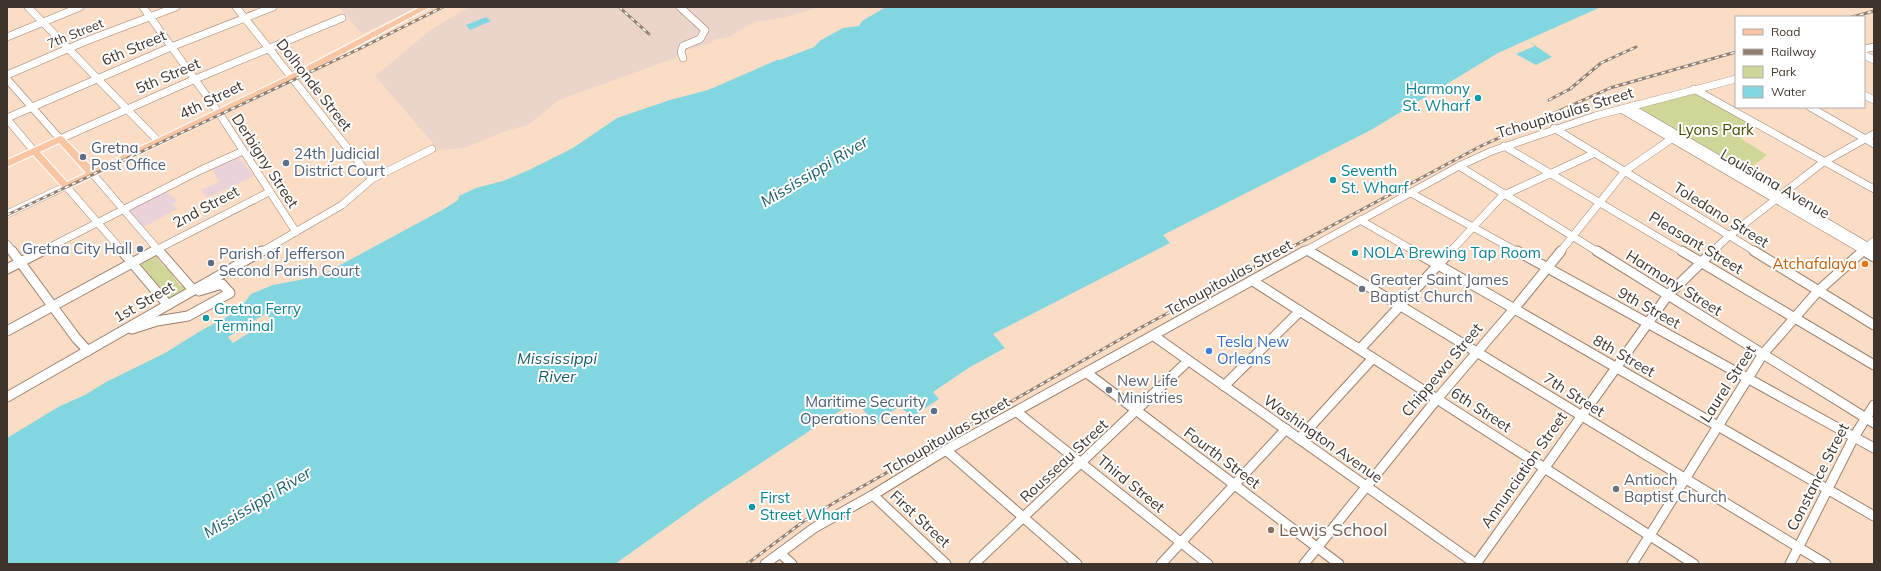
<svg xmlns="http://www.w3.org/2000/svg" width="1881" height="571" font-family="Mulish,sans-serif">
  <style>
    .commercial { fill: #ead2da }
    .industrial { fill: #ebd4c9 }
    .green { fill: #cfd698 }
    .water { fill: #82d6e0 }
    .pier { fill: #fbddc6 }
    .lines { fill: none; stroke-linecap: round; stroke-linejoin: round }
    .minor-far1-casing { stroke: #9d816d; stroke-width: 8 }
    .minor-casing { stroke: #9d816d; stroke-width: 11 }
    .major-casing { stroke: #fff; stroke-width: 2 }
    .minor-far1 { stroke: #fff; stroke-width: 7 }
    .minor { stroke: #fff; stroke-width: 9 }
    .major { fill: #f9c5a3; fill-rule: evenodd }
    .rail-casing { stroke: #927f70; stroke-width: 3 }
    .rail { stroke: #fff; stroke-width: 1.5; stroke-dasharray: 4; stroke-linecap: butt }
    .culture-dot { fill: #0f9aa8; stroke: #fff; stroke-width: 1.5 }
    .service-dot { fill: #5c6f8a; stroke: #fff; stroke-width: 1.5 }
    .food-dot { fill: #e8710a; stroke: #fff; stroke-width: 1.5 }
    .worship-dot { fill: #6b7280; stroke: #fff; stroke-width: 1.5 }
    .shop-dot { fill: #3f7fe0; stroke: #fff; stroke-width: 1.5 }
    .education-dot { fill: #8d6e63; stroke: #fff; stroke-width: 1.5 }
    .labels { text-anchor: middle; stroke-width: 4; stroke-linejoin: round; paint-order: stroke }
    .far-street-label { font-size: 13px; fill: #3f342b; stroke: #fff }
    .street-label { font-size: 15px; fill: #3f342b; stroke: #fff }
    .culture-label { font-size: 15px; fill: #0d838f; stroke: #fff; text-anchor: start }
    .park-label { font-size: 15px; fill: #464b00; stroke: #fff }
    .service-label { font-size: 15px; fill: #4e5e75; stroke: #fff; text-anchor: start }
    .food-label { font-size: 15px; fill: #c56008; stroke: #fff; text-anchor: end }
    .worship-label { font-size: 15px; fill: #5b616d; stroke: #fff; text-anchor: start }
    .shop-label { font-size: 15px; fill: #366cbe; stroke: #fff; text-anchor: start }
    .water-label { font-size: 16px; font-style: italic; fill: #195f67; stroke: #fff }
    .near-education-label { font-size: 18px; fill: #785e54; stroke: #fff; text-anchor: start }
  </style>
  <rect width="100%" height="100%" fill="#fbddc6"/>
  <g class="commercial">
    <path d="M238,156L254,176L207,198L201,190L219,182L211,167Z"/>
    <path d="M165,190L177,201L172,204L177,209L144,227L128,209Z"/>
  </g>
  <g class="industrial">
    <path d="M339,7H417L362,34Z"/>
    <path d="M469,7H819L786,17L754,22L729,37L713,40V42L678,53L675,58L559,100L528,125L503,132L464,148L439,150L375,76L432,29Z"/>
  </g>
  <g class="green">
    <path d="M1694,89L1758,125L1740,138L1767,155L1743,174L1630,107Z"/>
    <path d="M153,248L161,256L156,257L166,269L171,268L178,276H173L180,286L186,285L188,287C184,297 170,301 161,296L166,295L157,284H151L145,277L151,276L142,266H136Z"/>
  </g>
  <g class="water">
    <path d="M886,7H1601L1527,40L1552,57L1536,65L1507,49L1498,53L1371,130L1163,235L1170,243L993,334L1005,348L970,367L933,392L939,399L913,416L899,407L884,416L877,425L855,401L708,498L615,564H7V438L60,406L85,395L106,382L165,353L202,330L238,311L251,294L273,285L320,276L444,209L458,200L459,196L476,188L503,181L529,170L573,148L617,118L670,100L708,90L777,60H780L814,47L821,40L843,28L859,26L862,21Z"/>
    <path d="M486,17L491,21L470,30L466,25Z"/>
  </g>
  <g class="pier">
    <path d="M1527,40L1535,46L1516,54L1507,49Z"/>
    <path d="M265,314L271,319L233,343L228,337Z"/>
  </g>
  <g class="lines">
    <g class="minor-far1-casing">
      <g id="minor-far1">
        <path d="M28,7L158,141"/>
        <path d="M143,7L221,116L296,232"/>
        <path d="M236,7L372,179"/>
        <path d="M680,7L705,30L700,39L683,46L681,52L683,58"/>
        <path d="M7,37L80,7"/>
        <path d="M1864,49L1874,47"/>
        <path d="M1864,55L1874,60"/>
        <path d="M7,75L86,41L176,7"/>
        <path d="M7,79L60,139L193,80L342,18"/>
        <path d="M1694,89L1874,189"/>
        <path d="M1864,95L1874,100"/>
        <path d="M1630,107L1874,250"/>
        <path d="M1810,107L1874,144"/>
        <path d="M1621,109L1866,252"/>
        <path d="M7,118L171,47L273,7"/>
        <path d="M7,119L34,151"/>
        <path d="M1554,128L1756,252"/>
        <path d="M1504,146L1683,252"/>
        <path d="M1459,166L1598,252"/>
        <path d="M92,173L160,252"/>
        <path d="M1411,193L1518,252"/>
        <path d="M7,214L66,186L123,252"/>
        <path d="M1360,220L1416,252"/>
        <path d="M7,244L13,252"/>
        <path d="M1307,250L1311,252"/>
        <path d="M40,252L201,170L243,151"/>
        <path d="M152,252L269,192"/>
        <path d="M261,252L342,205L372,179L432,149"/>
        <path d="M1303,252L1459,166L1492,151L1595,116L1736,79"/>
        <path d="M1450,252L1502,196L1595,153"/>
        <path d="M1560,252L1625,171L1677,135"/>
        <path d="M1712,252L1729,236L1822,163L1874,134"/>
        <path d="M1861,252L1874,241"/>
      </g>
    </g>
    <g class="minor-casing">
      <g id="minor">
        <path d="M12,251L76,338L88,351"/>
        <path d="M122,251L168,305"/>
        <path d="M159,251L193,290"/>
        <path d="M1309,251C1482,354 1653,460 1826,564"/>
        <path d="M1414,251L1874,516"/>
        <path d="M1517,251L1874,448"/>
        <path d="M1597,251L1874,423"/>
        <path d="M1682,251L1874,365"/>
        <path d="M1754,251L1874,325"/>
        <path d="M1864,251L1874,257"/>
        <path d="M7,269L42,251"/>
        <path d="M1253,281L1694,564"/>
        <path d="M132,329L157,321L188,316L230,293L222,284L199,291"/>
        <path d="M7,331L154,251"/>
        <path d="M1154,336L1476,564"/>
        <path d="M1360,349L1451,251"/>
        <path d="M1087,373L1339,564"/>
        <path d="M1224,386L1300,311"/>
        <path d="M7,397L262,251"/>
        <path d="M1017,412L1208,564"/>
        <path d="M1299,439L1373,358"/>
        <path d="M946,450L1077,564"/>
        <path d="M873,495L946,564"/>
        <path d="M780,553L792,564"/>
        <path d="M765,564L814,528L873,495L946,450L1305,251"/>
        <path d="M974,564L1188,361"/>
        <path d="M1161,564L1286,429"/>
        <path d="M1304,564L1437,399L1514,309L1561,251"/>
        <path d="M1476,564L1668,295L1713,251"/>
        <path d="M1632,564L1763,354L1818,291L1863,251"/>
        <path d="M1790,564L1854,437L1874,405"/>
      </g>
    </g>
    <g class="major-casing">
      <path id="major" d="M420,7H430L294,80L69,188H63L33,155L7,167V160L60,136L63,137L94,169L288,76ZM59,143L86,173L67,182L40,152Z"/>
    </g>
    <use href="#minor-far1" class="minor-far1"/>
    <use href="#minor" class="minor"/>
    <use href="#major" class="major"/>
    <g class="rail-casing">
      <g id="rail">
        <path d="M619,7L649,34"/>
        <path d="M1852,17L1874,11"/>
        <path d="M1549,100L1570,89L1601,63L1636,47"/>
        <path d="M7,215L359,49L443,7"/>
        <path d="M747,564L804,521L837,501L1140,328L1481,146L1610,88L1736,52"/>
      </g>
    </g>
    <use href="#rail" class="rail"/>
  </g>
  <g class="culture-dot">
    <circle cx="1478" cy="98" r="4"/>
    <circle cx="1333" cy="180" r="4"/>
    <circle cx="1355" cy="253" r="4"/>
    <circle cx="206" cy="318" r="4"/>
    <circle cx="752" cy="507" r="4"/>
  </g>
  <g class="service-dot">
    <circle cx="83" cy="157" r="4"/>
    <circle cx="286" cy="163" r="4"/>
    <circle cx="140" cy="249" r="4"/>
    <circle cx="211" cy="263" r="4"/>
    <circle cx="934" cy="411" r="4"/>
  </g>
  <circle class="food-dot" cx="1865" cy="264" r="4"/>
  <g class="worship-dot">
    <circle cx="1362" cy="289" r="4"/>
    <circle cx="1109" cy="390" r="4"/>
    <circle cx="1616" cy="489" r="4"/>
  </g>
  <circle class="shop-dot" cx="1209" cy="351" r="4"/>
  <circle class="education-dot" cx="1271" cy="530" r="4"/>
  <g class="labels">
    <g class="far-street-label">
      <text transform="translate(75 33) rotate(-22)" y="5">7th Street</text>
    </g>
    <g class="street-label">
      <text transform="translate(134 48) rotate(-23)" y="5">6th Street</text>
      <text transform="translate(168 76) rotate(-23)" y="5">5th Street</text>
      <text transform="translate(314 85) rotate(52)" y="5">Dolhonde Street</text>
      <text transform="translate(211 100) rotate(-26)" y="5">4th Street</text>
      <text transform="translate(1565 113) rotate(-17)" y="5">Tchoupitoulas Street</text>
      <text transform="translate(265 161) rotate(57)" y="5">Derbigny Street</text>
      <text transform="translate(1775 184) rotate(30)" y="5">Louisiana Avenue</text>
      <text transform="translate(206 207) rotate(-28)" y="5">2nd Street</text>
      <text transform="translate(1721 215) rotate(32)" y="5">Toledano Street</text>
      <text transform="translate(1696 243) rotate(31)" y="5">Pleasant Street</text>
      <text transform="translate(1229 278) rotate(-29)" y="5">Tchoupitoulas Street</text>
      <text transform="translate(1674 283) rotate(32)" y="5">Harmony Street</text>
      <text transform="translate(144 302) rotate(-30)" y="5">1st Street</text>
      <text transform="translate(1649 308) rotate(29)" y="5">9th Street</text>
      <text transform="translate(1624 356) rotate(30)" y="5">8th Street</text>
      <text transform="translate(1442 370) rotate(-50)" y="5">Chippewa Street</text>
      <text transform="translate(1728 384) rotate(-57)" y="5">Laurel Street</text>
      <text transform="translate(1574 395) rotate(32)" y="5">7th Street</text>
      <text transform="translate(1481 410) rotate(33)" y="5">6th Street</text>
      <text transform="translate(947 436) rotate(-30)" y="5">Tchoupitoulas Street</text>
      <text transform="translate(1323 439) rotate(35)" y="5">Washington Avenue</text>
      <text transform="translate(1222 458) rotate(37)" y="5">Fourth Street</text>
      <text transform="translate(1064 461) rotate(-43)" y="5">Rousseau Street</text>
      <text transform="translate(1524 470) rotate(-55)" y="5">Annunciation Street</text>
      <text transform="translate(1818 477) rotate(-63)" y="5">Constance Street</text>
      <text transform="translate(1131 484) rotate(39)" y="5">Third Street</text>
      <text transform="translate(920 519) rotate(43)" y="5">First Street</text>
    </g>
    <g class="culture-label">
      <text x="1470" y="94" text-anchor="end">Harmony<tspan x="1470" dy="17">St. Wharf</tspan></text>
      <text x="1341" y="176">Seventh<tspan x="1341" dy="17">St. Wharf</tspan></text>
      <text x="1363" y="258">NOLA Brewing Tap Room</text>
      <text x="214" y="314">Gretna Ferry<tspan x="214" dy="17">Terminal</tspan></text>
      <text x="760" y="503">First<tspan x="760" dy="17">Street Wharf</tspan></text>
    </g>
    <g class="park-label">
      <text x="1716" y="135">Lyons Park</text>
    </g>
    <g class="service-label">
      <text x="91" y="153">Gretna<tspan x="91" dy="17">Post Office</tspan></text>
      <text x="294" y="159">24th Judicial<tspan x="294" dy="17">District Court</tspan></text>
      <text x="132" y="254" text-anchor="end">Gretna City Hall</text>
      <text x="219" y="259">Parish of Jefferson<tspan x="219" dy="17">Second Parish Court</tspan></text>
      <text x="926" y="407" text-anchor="end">Maritime Security<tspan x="926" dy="17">Operations Center</tspan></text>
    </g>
    <g class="food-label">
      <text x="1857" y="269">Atchafalaya</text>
    </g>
    <g class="worship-label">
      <text x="1370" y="285">Greater Saint James<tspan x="1370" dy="17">Baptist Church</tspan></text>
      <text x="1117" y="386">New Life<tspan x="1117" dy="17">Ministries</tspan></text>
      <text x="1624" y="485">Antioch<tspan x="1624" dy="17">Baptist Church</tspan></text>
    </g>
    <g class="shop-label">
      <text x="1217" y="347">Tesla New<tspan x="1217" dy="17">Orleans</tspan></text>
    </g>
    <g class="water-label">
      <text transform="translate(814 171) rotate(-31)" y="6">Mississippi River</text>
      <text x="557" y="364">Mississippi<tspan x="557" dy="18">River</tspan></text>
      <text transform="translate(257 502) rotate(-31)" y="6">Mississippi River</text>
    </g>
    <g class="near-education-label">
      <text x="1279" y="536">Lewis School</text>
    </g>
  </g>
  <rect width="1881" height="571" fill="none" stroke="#3f342b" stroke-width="16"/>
  <rect x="1735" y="16" width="130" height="92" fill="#ffffff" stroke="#b2aeaa"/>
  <rect x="1743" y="29" width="20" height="6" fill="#f9c5a3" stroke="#b2aeaa"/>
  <text x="1771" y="36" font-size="12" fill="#3f342b">Road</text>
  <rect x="1743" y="49" width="20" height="6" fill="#927f70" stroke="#b2aeaa"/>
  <text x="1771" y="56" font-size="12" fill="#3f342b">Railway</text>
  <rect x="1743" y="66" width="20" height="12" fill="#cfd698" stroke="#b2aeaa"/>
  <text x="1771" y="76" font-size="12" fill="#3f342b">Park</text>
  <rect x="1743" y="86" width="20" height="12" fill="#82d6e0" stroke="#b2aeaa"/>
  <text x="1771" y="96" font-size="12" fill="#3f342b">Water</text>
</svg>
